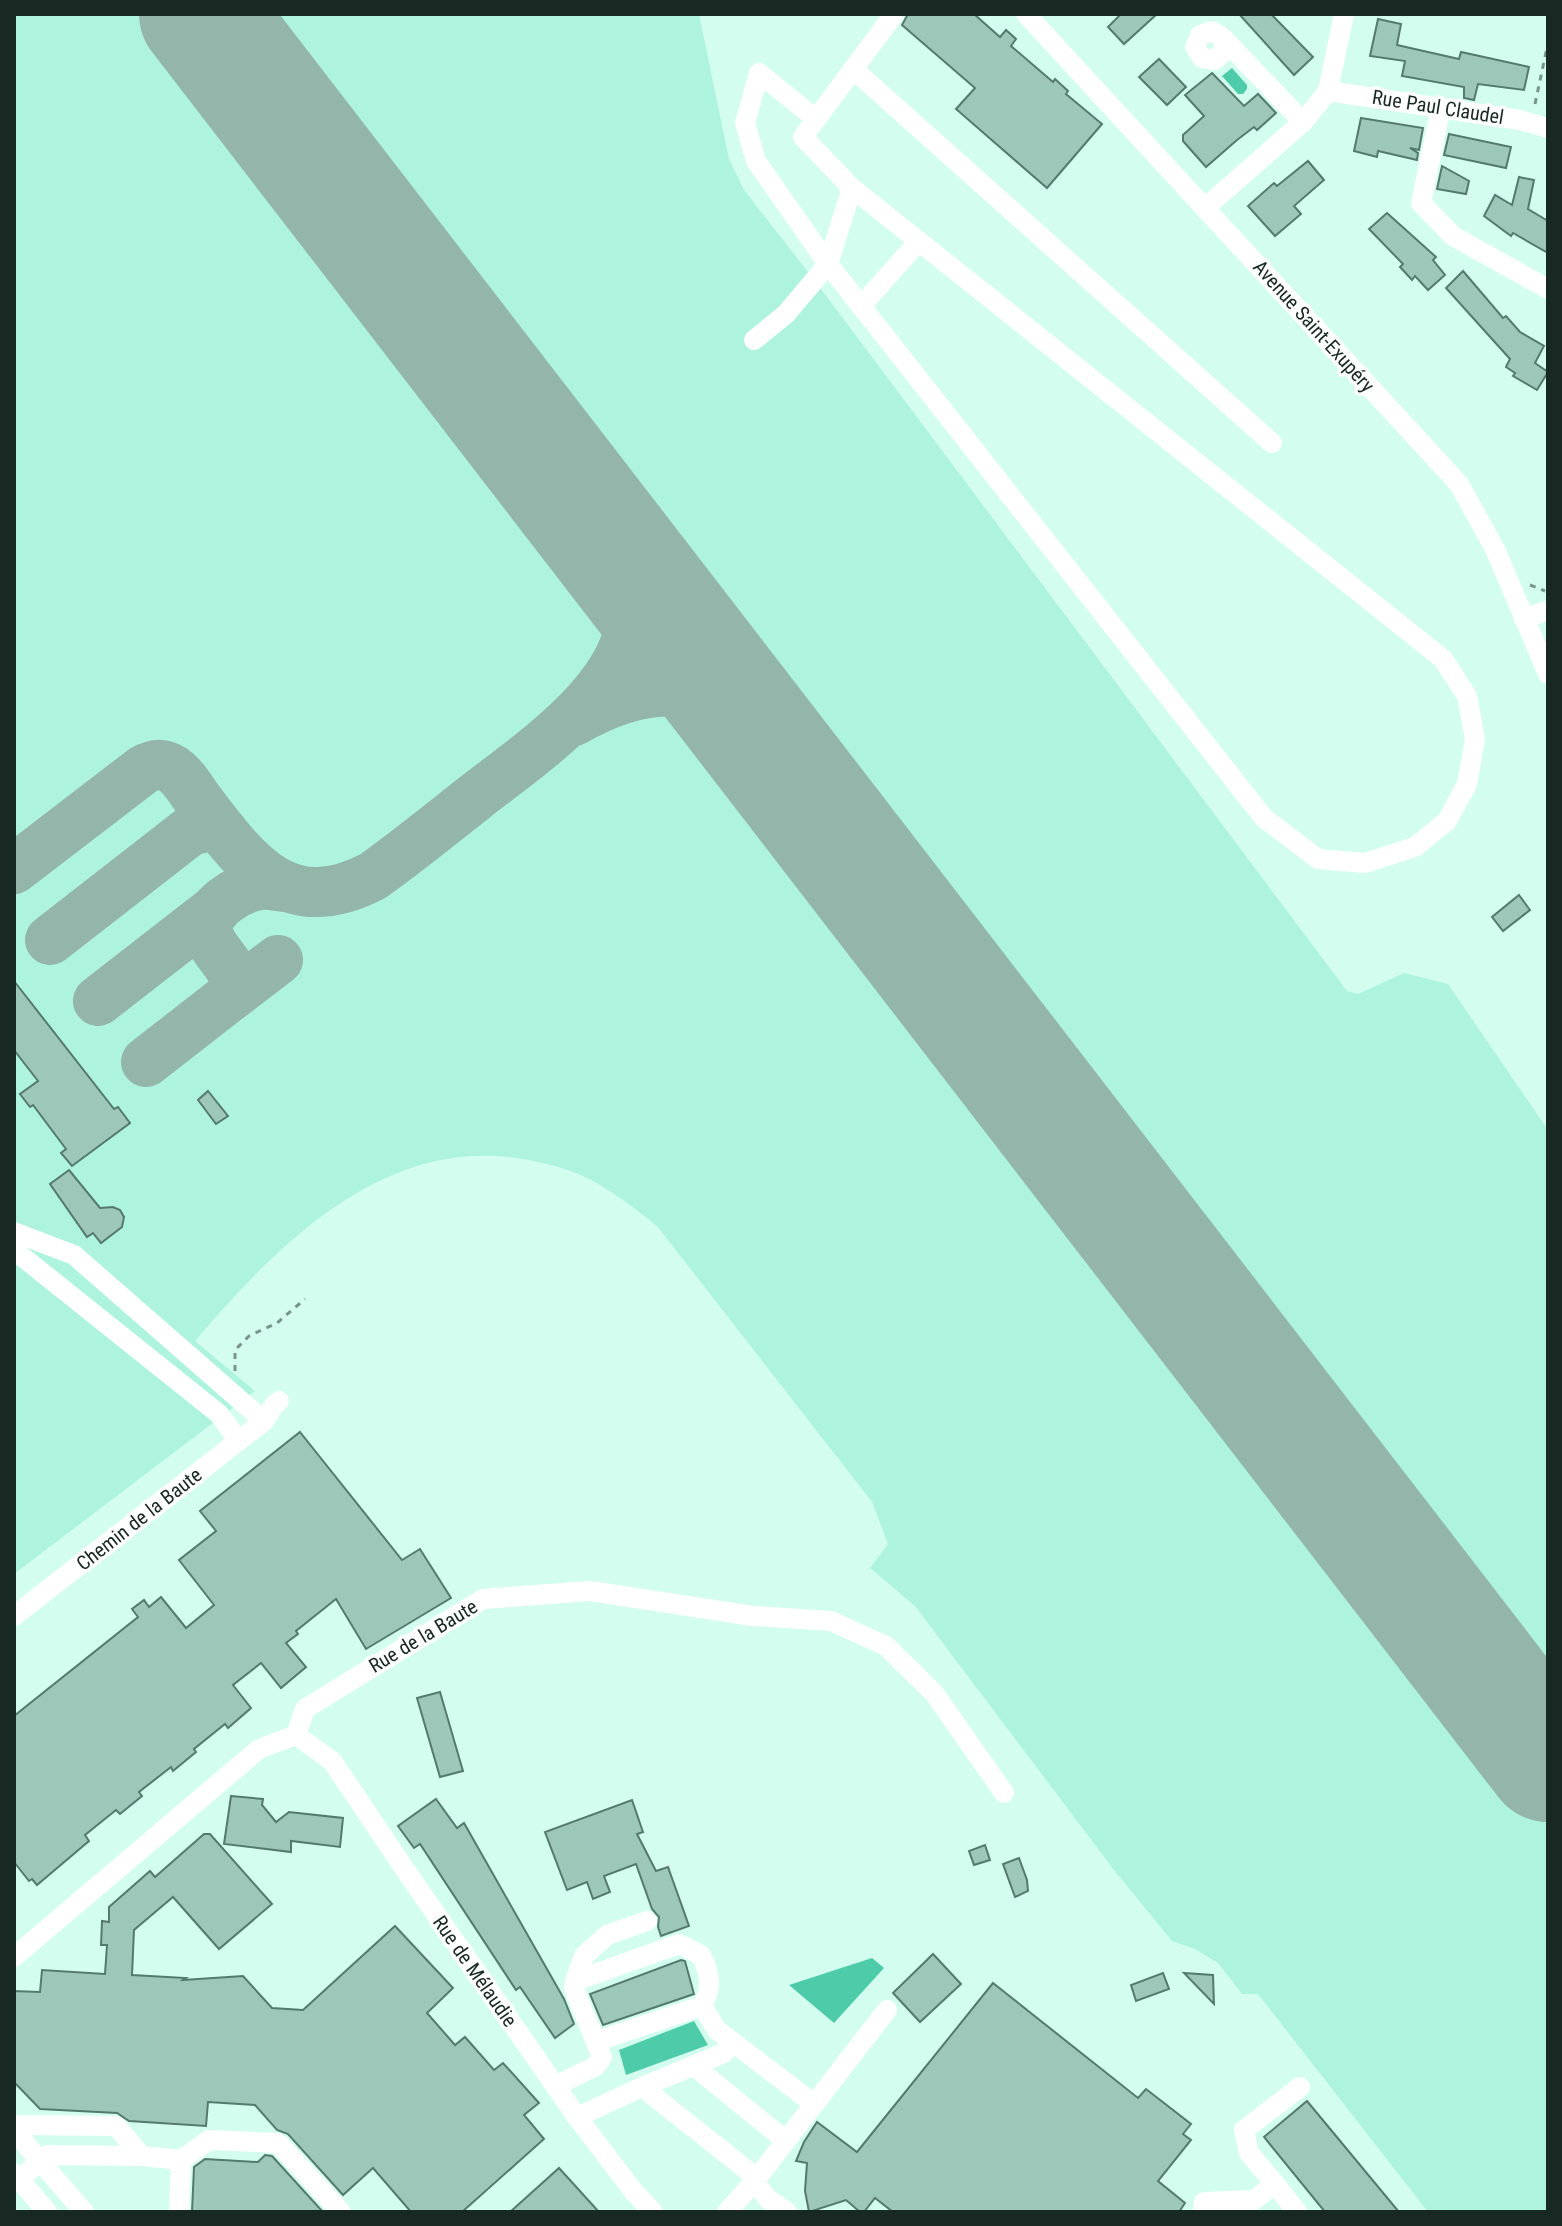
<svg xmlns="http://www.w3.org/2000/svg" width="1562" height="2226" font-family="'Roboto Condensed',sans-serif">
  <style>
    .green { fill: #aef3dd }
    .water { fill: #4ecba9 }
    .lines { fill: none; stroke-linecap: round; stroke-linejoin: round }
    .taxiway { stroke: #94b5aa; stroke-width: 50 }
    .runway { stroke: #94b5aa; stroke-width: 124 }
    .building { fill: #9dc7b9; stroke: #537a6d; stroke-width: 2 }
    .path { stroke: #77958b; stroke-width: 3; stroke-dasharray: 6 6; stroke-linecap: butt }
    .minor { stroke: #fff; stroke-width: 20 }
    .labels { text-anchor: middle; stroke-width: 7; stroke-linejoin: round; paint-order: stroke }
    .street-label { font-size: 20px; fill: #182823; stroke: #fff }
  </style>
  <rect width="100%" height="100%" fill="#d3feef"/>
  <path class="green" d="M14,14H699L729,159L744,190L815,281L1347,991L1358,994L1404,973L1448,984L1548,1130V2212H1428L1258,1994H1242L1218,1963L1195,1949L1172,1941L1114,1870L915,1606L870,1568L888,1544L872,1502L657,1226C634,1208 613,1191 587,1178C568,1168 544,1163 523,1159C384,1135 277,1245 195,1341L255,1391L14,1574Z"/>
  <g class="water">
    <path d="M1232,68L1247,85V89L1243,94H1238L1222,76Z"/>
    <path d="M872,1958L884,1968L834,2023L789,1985Z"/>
    <path d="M694,2021L708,2045L626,2075L619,2050Z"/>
  </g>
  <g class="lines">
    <g class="taxiway">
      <path d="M574,721C609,701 654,684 695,695C715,700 733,715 750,726"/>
      <path d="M14,869L143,770C150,766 158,763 166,766C181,771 190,789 199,801C247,864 287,921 373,876C408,851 441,824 474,798C531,753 639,683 631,601C629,576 610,551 598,529"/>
      <path d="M50,940L190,831L210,826L223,832"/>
      <path d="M227,999L278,960"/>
      <path d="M98,1001L215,910"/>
      <path d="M146,1062L223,1002C254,975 212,957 208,932C205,907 240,888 260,885C268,884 277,886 285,887"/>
    </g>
    <path class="runway" d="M201,14L1548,1760"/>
  </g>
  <g class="building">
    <path d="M908,14H974L1000,37L1006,30L1016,39L1011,46L1053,82L1055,79L1068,91L1066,94L1102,124L1047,188L956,109L975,88L902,25Z"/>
    <path d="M1121,14H1157L1124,44L1108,27Z"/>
    <path d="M1239,14H1271L1313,57L1294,75Z"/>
    <path d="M1378,19L1401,24L1397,45L1459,59L1461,52L1529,67L1524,90L1478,84L1474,100L1464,98V87L1402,76L1405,61L1370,56Z"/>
    <path d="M1159,59L1186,87L1167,105L1139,77Z"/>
    <path d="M1212,73L1244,106L1258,94L1276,113L1257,130L1254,127L1237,140L1206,167L1183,141V135L1204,116L1185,95Z"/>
    <path d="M1361,118L1423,128L1419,150L1410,148L1418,153L1417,160L1378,151L1377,157L1354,151Z"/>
    <path d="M1449,134L1511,147L1506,168L1444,155Z"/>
    <path d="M1308,161L1324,180L1294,206L1301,214L1275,236L1248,206L1274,183L1277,186Z"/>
    <path d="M1442,166L1469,181L1466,194L1437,189Z"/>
    <path d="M1519,177L1534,180L1528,209L1548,221V253L1513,233L1511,236L1484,216L1495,195L1512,205Z"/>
    <path d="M1387,213L1436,257L1433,260L1445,275L1428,290L1415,276L1412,280L1400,267L1403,264L1369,229Z"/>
    <path d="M1463,271L1503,318L1506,316L1520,332L1544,346L1535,363L1548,372L1537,390L1513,376L1515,373L1506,367L1510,359L1446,288Z"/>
    <path d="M1519,895L1530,910L1503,931L1492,917Z"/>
    <path d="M14,981L114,1109L118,1107L130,1123L72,1166L61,1153L66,1149L33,1105L30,1107L20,1094L38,1081L14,1050Z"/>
    <path d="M208,1091L228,1116L216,1124L198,1100Z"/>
    <path d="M69,1170L100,1208L113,1207L120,1210L124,1217L122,1227L101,1243L93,1233L87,1237L50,1184Z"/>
    <path d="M300,1432L402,1560L420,1549L451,1598L366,1649L336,1599L296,1631L298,1634L286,1643L306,1667L281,1688L261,1663L233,1685L251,1708L228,1728L225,1724L194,1749L196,1752L173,1771L171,1767L139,1792L142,1796L120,1814L116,1810L85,1835L89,1841L37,1885L32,1879L29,1881L14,1862V1716L138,1617L132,1609L144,1600L149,1607L161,1597L186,1628L214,1605L179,1560L216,1531L200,1511Z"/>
    <path d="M440,1692L463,1771L440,1777L417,1698Z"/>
    <path d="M231,1796L263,1799L262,1805L276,1822L289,1812L343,1818L340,1847L291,1841V1852L224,1844Z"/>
    <path d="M436,1799L457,1828L464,1823L564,1999L574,2024L555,2038L520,1987L516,1990L420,1844L414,1848L398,1826Z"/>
    <path d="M632,1800L643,1832L637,1834L656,1871L668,1867L689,1926L661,1936L658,1927L659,1917L652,1909L636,1864L604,1876L610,1892L593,1899L587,1882L567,1890L545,1832Z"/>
    <path d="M204,1834H210L272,1904L219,1949L173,1897L134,1930L132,1975L186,1978L183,1980L243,1976L272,2008L303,2010L395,1926L453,1988L427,2013L455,2045L465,2037L494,2070L503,2063L539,2103L524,2115L544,2139L462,2212H411L373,2168L343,2195L288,2134L277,2130L255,2105L208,2102L206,2126L129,2121L117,2113L40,2109L14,2082V1991L40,1992L42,1970L105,1974L107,1945H101L102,1921L109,1922V1907L150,1871L155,1877Z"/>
    <path d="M985,1845L990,1860L974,1865L969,1851Z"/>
    <path d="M1019,1858L1027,1880L1028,1891L1015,1897L1003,1864Z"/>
    <path d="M933,1954L961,1984L920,2022L893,1993Z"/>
    <path d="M681,1960L685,1961L694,1994L603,2025L590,1994Z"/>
    <path d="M1163,1973L1169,1989L1136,2001L1131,1985Z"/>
    <path d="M1184,1973L1213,1975L1214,2004Z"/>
    <path d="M993,1983L1138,2098L1146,2089L1191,2124L1183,2134L1191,2140L1158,2181L1185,2203L1179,2212H893L875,2198L864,2212H860L846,2200L809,2212L805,2191L807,2163L796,2161L804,2142L817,2122L857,2152Z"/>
    <path d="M1307,2101L1399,2212H1325L1264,2137Z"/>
    <path d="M265,2155L272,2156L323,2212H192L194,2167L205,2159L258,2162Z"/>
    <path d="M559,2168L599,2212H510Z"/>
  </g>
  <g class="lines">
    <g class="path">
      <path d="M1535,104L1548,43"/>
      <path d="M1530,585L1545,591"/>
      <path d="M235,1371V1350L249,1336L277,1323L305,1299"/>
    </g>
    <g class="minor">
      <path d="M1026,14L1459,484L1495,549L1548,674"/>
      <path d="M1223,38L1224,51L1215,60L1202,58L1195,47L1200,35L1212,31L1223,38L1303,122"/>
      <path d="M853,69L1272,443"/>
      <path d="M1328,91L1520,120L1548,128"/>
      <path d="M1441,107L1421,203L1453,236L1548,289"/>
      <path d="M816,119L759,73L745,123L756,161L828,264"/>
      <path d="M852,188L803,137L894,14"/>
      <path d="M1206,207L1303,122L1328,91L1344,14"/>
      <path d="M861,306L919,241"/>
      <path d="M754,340L786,314L828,264L1264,818L1318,859L1365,863L1415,847L1447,821L1467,784L1475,739L1467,696L1443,659L852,188L828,264"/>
      <path d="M1524,619L1548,610"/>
      <path d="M14,1232L74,1255L264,1421"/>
      <path d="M14,1250L219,1414L239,1441"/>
      <path d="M14,1616L264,1421L274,1405L279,1401"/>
      <path d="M296,1735L305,1709L483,1599L590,1591L753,1616L831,1621L886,1646L934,1693L1004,1793"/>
      <path d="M296,1735L332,1761L406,1871L577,2117L634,2192L653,2212"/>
      <path d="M14,1957L259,1749L296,1735"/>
      <path d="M575,1981L584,1956L607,1935L647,1921"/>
      <path d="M702,2006L717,2030L814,2104"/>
      <path d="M694,2066L786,2141"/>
      <path d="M555,2086L596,2066L602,2057L574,1989L575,1981L679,1944L701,1955C710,1974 713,1987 702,2006L597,2041"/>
      <path d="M642,2087L757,2178"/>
      <path d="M577,2117L642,2087L724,2053L733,2042"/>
      <path d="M14,2125L116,2126L142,2156"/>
      <path d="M14,2130L40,2161L47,2155L142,2156L181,2160L209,2140L278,2143L341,2212"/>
      <path d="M14,2173L47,2212"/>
      <path d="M19,2180L40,2161L84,2212"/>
      <path d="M754,2182L768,2199L787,2212"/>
      <path d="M1275,2184L1249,2153L1244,2130L1300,2087"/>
      <path d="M179,2212L181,2160"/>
      <path d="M727,2212L754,2182L887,2010"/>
      <path d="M1203,2212L1204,2202L1254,2200L1275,2184L1297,2212"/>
    </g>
  </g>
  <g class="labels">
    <g class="street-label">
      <text transform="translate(1438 107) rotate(9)" y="7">Rue Paul Claudel</text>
      <text transform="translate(1314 326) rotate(48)" y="7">Avenue Saint-Exupéry</text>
      <text transform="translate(139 1519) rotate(-38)" y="7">Chemin de la Baute</text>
      <text transform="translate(423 1636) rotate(-31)" y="7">Rue de la Baute</text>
      <text transform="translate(475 1971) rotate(55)" y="7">Rue de Mélaudie</text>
    </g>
  </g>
  <rect width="1562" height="2226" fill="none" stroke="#182823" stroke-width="32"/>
</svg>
